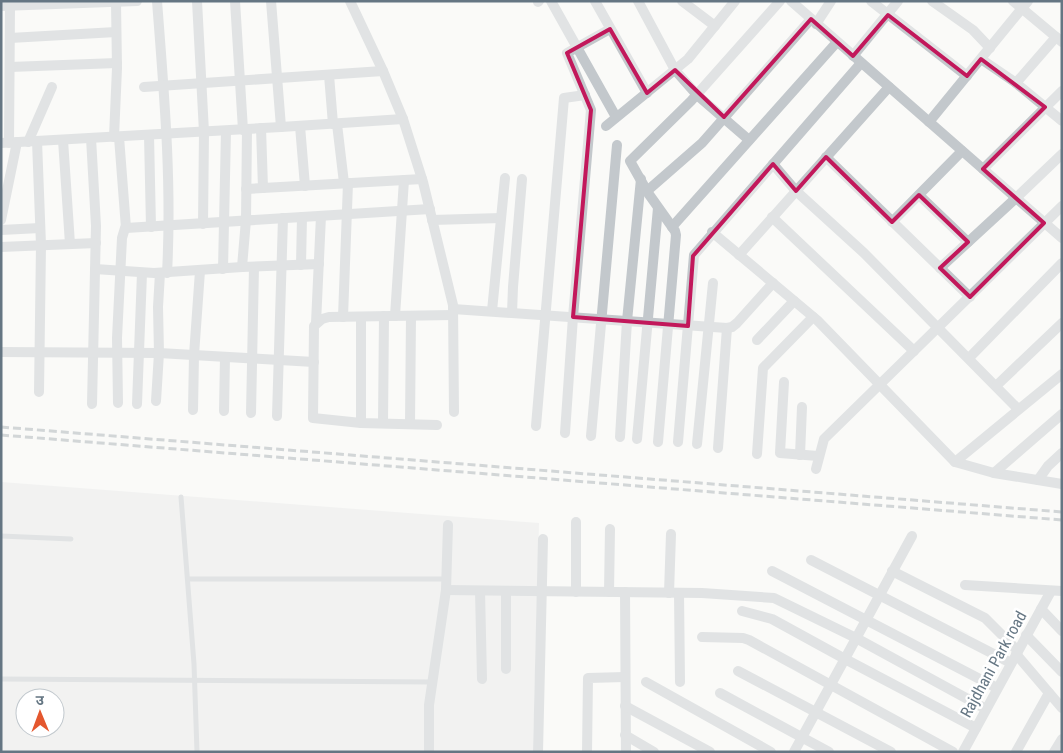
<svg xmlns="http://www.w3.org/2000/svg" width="1063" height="753" font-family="'Roboto Condensed','Noto Sans Devanagari',sans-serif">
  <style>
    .built { fill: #e8e9e9; fill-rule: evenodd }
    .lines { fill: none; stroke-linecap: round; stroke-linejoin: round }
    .lane { stroke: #c3c8cc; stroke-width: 5 }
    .street { stroke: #c3c8cc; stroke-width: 10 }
    .rail { stroke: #a2aab0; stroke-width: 3; stroke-dasharray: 8 4; stroke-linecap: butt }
    .marked { fill: none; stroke: #c2185b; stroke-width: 4; stroke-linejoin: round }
    .labels { text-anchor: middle; stroke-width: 5; stroke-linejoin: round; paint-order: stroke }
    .street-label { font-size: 16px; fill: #657683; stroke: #fff }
  </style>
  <rect width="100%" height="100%" fill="#fafaf8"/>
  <path class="built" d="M1,482L539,523L533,752H1ZM25,698H55V728H25Z"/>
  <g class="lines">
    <g class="lane">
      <path d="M181,497L194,664L197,752"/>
      <path d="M1,536L71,539"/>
      <path d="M188,579H446"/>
      <path d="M1,679L432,682"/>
    </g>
    <g class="street">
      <path d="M157,1C164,92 172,182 167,273"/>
      <path d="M197,1L204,132L203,224"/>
      <path d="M235,1L243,130"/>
      <path d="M271,1L281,127"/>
      <path d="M350,1L383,71L403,119L423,182L453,305L454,412"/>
      <path d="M551,1L616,117"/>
      <path d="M595,1L647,93"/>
      <path d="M638,1L675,70L697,95L749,140"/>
      <path d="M682,1L715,26"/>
      <path d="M791,1L1062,238"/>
      <path d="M871,1L967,76"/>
      <path d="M932,1L973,30L990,48"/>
      <path d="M1013,1L1062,42"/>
      <path d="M538,2L539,1"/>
      <path d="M1,6L137,1"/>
      <path d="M816,24L831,1"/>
      <path d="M10,38L116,32"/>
      <path d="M853,56L898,1"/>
      <path d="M981,59L1016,83L1062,121"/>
      <path d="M10,67L117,63"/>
      <path d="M329,75L333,124"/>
      <path d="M1016,83L1056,37"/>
      <path d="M144,87L383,71"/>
      <path d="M929,122L1028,1"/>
      <path d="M337,124L344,183"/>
      <path d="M300,126L305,186"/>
      <path d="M606,126L688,59L735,1"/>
      <path d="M261,128L263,188"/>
      <path d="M149,135L151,227"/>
      <path d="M114,137L117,68L116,3"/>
      <path d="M119,137L126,228L430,209"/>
      <path d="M91,138L96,226L92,404"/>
      <path d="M63,140L70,244"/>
      <path d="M37,141L41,245L39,392"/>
      <path d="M28,142L52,87"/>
      <path d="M1,143L281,127L403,119"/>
      <path d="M9,143L10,6"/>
      <path d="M826,157L970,297"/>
      <path d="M773,164L796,191L864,253L1018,409"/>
      <path d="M983,169L1062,91"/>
      <path d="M246,189L422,179"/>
      <path d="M647,191L702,143L811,19"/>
      <path d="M919,195L968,242"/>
      <path d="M772,217L914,351"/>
      <path d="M1,220L17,142"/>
      <path d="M432,220L501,218"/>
      <path d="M892,222L962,151"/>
      <path d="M672,227L837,42"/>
      <path d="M1,230L40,228"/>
      <path d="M712,232L817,320L955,462L994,473L1062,484"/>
      <path d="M1,247L96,243"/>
      <path d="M739,255L889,87"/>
      <path d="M301,265L302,217"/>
      <path d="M242,267L246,220L247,129"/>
      <path d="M940,268L1016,198L1062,154"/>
      <path d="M95,269L154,273L242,267L319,264"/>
      <path d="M223,269L226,131"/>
      <path d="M453,309L727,328L732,327L737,323L773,283"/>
      <path d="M492,311L505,178"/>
      <path d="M512,313L513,287L522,179"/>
      <path d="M395,316L404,180"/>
      <path d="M343,317L348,183"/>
      <path d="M361,317V423"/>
      <path d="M316,323L321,216"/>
      <path d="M757,340L794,301"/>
      <path d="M1,352L159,353L314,362"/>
      <path d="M969,358L1062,263"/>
      <path d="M784,382L780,453L818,456"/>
      <path d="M996,386L1062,323"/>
      <path d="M156,401L159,353L158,307L160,273"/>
      <path d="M118,403L117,338L122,238L125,228"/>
      <path d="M137,404L142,273"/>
      <path d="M193,410L194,355L200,271"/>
      <path d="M224,411L225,357"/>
      <path d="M251,413L254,267"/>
      <path d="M277,416L283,218"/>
      <path d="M383,423L384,316"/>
      <path d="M410,424L411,316"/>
      <path d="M437,425L361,423L313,418L314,326L322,319L329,317L453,315"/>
      <path d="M536,426L564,98L585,95"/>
      <path d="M565,433L573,317L591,110L567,53L610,29"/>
      <path d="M591,436L617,145"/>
      <path d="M620,437L627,321L641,179"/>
      <path d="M637,439L658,208"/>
      <path d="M658,442L676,235L675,231L648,193L630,161L691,101L780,1"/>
      <path d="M678,442L694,255L861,63"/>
      <path d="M697,444L713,283"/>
      <path d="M718,448L727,328"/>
      <path d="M757,454L763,368L813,317"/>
      <path d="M800,455L802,407"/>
      <path d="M955,462L1062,374"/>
      <path d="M816,469L824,439L1062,206"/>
      <path d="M994,473L1062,414"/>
      <path d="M1038,480L1048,466L1062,453"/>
      <path d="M811,560L1011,663"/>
      <path d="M772,571L997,688"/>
      <path d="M892,571L985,618L1018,651"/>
      <path d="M965,585L1062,591"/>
      <path d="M446,590L702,593L774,598L856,638L986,709"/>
      <path d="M480,591L482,679"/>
      <path d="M576,592V522"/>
      <path d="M609,592L610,529"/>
      <path d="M625,592L626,752"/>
      <path d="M669,593L671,534"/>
      <path d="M679,593L680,682"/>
      <path d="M1041,609L1062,631"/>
      <path d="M742,611L772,619L845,659L976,728"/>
      <path d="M1026,635L1062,672"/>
      <path d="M702,637L743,638L749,640L953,752"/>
      <path d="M1016,654L1062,708"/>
      <path d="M506,669V591"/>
      <path d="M738,671L891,752"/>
      <path d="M646,682L771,752"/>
      <path d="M720,693L829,752"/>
      <path d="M625,706L710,752"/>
      <path d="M625,735L654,752"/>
      <path d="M429,752V705L446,590L448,525"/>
      <path d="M538,752L543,539"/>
      <path d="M587,752L588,678L625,677"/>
      <path d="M794,752L912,536"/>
      <path d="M963,752L1051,591"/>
      <path d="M1016,752L1049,693"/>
      <path d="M1054,752L1062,739"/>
    </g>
    <g class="rail">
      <path d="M1,427L1062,512"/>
      <path d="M1,435L1062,520"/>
    </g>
  </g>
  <path d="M0 0H1063V753H0ZM888,15L967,76L981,59L1045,107L983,169L1044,223L970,297L940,268L968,242L919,195L892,222L826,157L796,191L773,164L693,256L688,326L573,317L591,110L567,53L610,29L647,93L675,70L724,117L811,19L853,56Z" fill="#fafaf8" fill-opacity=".55" fill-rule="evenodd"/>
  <path class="marked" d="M888,15L967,76L981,59L1045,107L983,169L1044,223L970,297L940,268L968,242L919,195L892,222L826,157L796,191L773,164L693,256L688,326L573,317L591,110L567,53L610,29L647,93L675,70L724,117L811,19L853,56Z"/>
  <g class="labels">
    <g class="street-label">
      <text transform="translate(993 664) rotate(-61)" y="6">Rajdhani Park road</text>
    </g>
  </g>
  <rect width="1063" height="753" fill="none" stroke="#657683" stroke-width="5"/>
  <g transform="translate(40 713) rotate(359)"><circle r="24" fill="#ffffff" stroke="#c1c8cd"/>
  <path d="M0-4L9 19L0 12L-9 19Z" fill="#e4572e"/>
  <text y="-8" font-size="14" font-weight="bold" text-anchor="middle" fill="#657683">उ</text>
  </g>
</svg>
